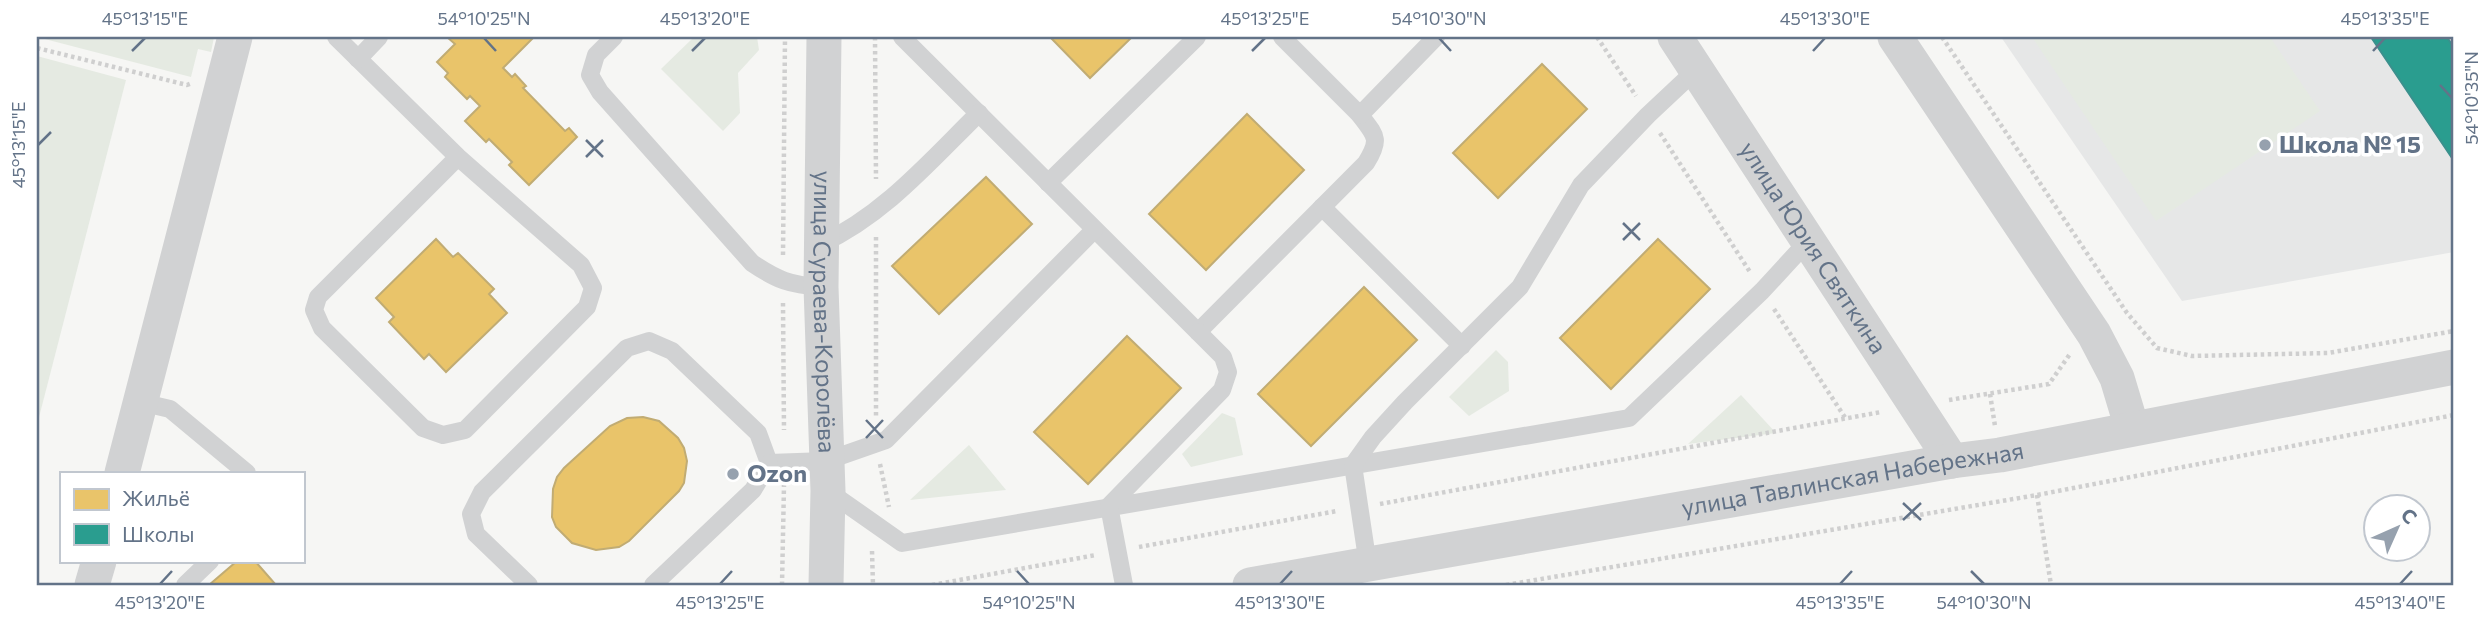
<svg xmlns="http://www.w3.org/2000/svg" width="2491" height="622" font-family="Commissioner,sans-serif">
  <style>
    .built { fill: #e6e7e7 }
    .green { fill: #e5eae2 }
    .homes { fill: #e9c46a; stroke: #c1ac73; stroke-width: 2 }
    .schools { fill: #2a9d8f; stroke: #3b908d; stroke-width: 2 }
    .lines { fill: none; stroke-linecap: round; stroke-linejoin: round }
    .path { stroke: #cfcfcf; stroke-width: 4.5; stroke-dasharray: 3.5 3.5; stroke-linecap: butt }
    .service { stroke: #d1d2d3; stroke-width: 18 }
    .minor { stroke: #d1d2d3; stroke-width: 35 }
    .ticks { fill: none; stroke: #637388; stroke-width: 2.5 }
    .poi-dot { fill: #96a1ae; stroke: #fff; stroke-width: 2.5 }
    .labels { text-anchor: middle; stroke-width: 7; stroke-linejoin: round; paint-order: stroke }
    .poi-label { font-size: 24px; font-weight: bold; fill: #637388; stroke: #fff; text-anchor: start }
    .street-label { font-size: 24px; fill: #637388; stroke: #fff }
    .neatline { fill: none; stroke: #637388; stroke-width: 2.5 }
    .ticks-label { font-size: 18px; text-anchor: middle; fill: #637388 }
  </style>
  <rect width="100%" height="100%" fill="#f6f6f4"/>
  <path class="built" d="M2001,37H2454V252L2182,301Z"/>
  <g class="green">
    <path d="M37,37H214L211,52L198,49L191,77Z"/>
    <path d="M694,37H757L759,50L738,73L740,113L723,131L661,69Z"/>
    <path d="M2032,37H2270L2320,111L2156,221Z"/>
    <path d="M37,56L126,80L37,425Z"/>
    <path d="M1496,350L1508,362L1509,391L1469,416L1449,397Z"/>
    <path d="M1741,395L1776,433L1688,444Z"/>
    <path d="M1222,413L1235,418L1243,455L1191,467L1182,454Z"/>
    <path d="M969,445L1006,490L910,500Z"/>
  </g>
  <g class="homes">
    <path d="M447,37H534L503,68L512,77L515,74L526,86L523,88L565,131L569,128L577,137L529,185L509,165L512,162L489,139L486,142L465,121L480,106L470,96L467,99L445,77L448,73L437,62L455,44Z"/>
    <path d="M1050,37H1132L1090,78Z"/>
    <path d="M1542,64L1587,109L1498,198L1453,153Z"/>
    <path d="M1247,114L1304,170L1206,270L1149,214Z"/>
    <path d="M986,177L1032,224L939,314L892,266Z"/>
    <path d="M436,239L453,257L458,253L494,289L489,294L507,313L446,372L429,354L424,359L389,322L394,317L376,298Z"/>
    <path d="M1658,239L1710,289L1611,389L1560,338Z"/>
    <path d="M1364,287L1417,340L1311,446L1258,394Z"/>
    <path d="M1127,336L1181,388L1088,484L1034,432Z"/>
    <path d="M643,417L659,421L678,438L684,448L687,461L684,483L679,491L629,541L619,547L596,550L572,543L556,527L552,517L553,489L557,477L564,468L610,426L627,418Z"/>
    <path d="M237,561H255L276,585H209Z"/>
  </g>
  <path class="schools" d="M2371,37H2447L2454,48V161Z"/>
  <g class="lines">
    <g class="path">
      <path d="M875,37L876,179"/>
      <path d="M1597,37L1636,96"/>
      <path d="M1942,37L2127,313L2157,348L2192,356L2328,353L2454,331"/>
      <path d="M37,48L187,85L192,83"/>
      <path d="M1660,133L1750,272"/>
      <path d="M876,237V417"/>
      <path d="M783,255L785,37"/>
      <path d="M783,303L784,430"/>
      <path d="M1774,309L1846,419"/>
      <path d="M1990,394L1995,426"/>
      <path d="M1949,400L2049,384L2070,354"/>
      <path d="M880,464L889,507"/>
      <path d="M2037,495L2051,585"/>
      <path d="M1380,504L1881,412"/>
      <path d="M1139,547L1337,511"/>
      <path d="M872,551L873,585"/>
      <path d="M782,585L784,485"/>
      <path d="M932,585L1096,555"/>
      <path d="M1506,585L2037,495L2454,415"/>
    </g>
    <g class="service">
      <path d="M336,37L458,157L581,265L593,288L587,307L465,430L443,435L423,428L322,328L314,310L318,297L458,157"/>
      <path d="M614,37L596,55L590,75L600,92L752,263C777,280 790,285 821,287"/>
      <path d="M902,37L1198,332L1366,163C1381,139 1376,136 1360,115"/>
      <path d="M1282,37L1360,115L1436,37"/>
      <path d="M358,59L379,37"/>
      <path d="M1048,183L1197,37"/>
      <path d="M1322,207L1462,346"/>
      <path d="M821,244C884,215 930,161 979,113"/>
      <path d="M140,402L170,409L247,473"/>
      <path d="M769,463L826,461L886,440L1094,230"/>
      <path d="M828,491L902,543L1629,418L1762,291L1808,241"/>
      <path d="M1368,565L1353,465L1373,437L1405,402L1520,287L1581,185L1648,115L1696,70"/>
      <path d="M185,585L210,561"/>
      <path d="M529,585L476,534L471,514L482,492L627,348L649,341L672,351L758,433L769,463"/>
      <path d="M653,585L753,490L769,463"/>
      <path d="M1124,585L1109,506L1222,390L1228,372L1223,357L1198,332"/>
    </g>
    <g class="minor">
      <path id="s1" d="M824,37L821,287L828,491L826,585"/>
      <path id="s2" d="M1675,37L1952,461"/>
      <path d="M1895,37L2094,334L2117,378L2132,428"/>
      <path d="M122,473L235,37"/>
      <path d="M92,585L99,561"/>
      <path id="s3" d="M1250,585L1952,461L2000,455L2454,367"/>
    </g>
  </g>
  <path class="ticks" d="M484,38L496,51M1439,38L1451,51M132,51L145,38M692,51L705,38M1252,51L1265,38M1813,51L1825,38M2373,51L2385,38M2440,85L2452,98M586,140L603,157M38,145L51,132M586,157L603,140M1623,223L1640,240M1623,240L1640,223M866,420L883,438M866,438L883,420M1903,503L1921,520M1903,520L1921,503M1017,571L1029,584M1971,571L1984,584M160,584L172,571M720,584L732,571M1280,584L1292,571M1840,584L1852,571M2400,584L2412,571"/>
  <g class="poi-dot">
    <circle cx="2265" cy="145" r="7"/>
    <circle cx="733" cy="474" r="7"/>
  </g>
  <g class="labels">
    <g class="poi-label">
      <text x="2279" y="153">Школа № 15</text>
      <text x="747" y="482">Ozon</text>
    </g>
    <g class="street-label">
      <text dy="8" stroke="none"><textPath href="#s2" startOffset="252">улица Юрия Святкина</textPath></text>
      <text dy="8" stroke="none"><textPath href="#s1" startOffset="275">улица Сураева-Королёва</textPath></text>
      <text dy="8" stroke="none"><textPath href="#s3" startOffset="612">улица Тавлинская Набережная</textPath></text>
    </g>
  </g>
  <rect width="2491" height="622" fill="none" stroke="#ffffff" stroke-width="77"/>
  <rect x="60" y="472" width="245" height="91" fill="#ffffff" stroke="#c1c7cf" stroke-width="2"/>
  <rect x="74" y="489" width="35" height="21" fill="#e9c46a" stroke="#c1c7cf" stroke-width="2"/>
  <text x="122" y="506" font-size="21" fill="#637388">Жильё</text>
  <rect x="74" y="524" width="35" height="21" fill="#2a9d8f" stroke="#c1c7cf" stroke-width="2"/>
  <text x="122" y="542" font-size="21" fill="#637388">Школы</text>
  <g transform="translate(2397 528) rotate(45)"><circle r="33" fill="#ffffff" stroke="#c1c7cf" stroke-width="2"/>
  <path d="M0-5L12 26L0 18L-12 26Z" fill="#96a1ae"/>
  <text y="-10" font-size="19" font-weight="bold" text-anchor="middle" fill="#637388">С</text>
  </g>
  <rect x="38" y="38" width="2414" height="546" class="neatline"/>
  <g class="ticks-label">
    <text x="145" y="25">45°13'15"E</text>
    <text x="484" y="25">54°10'25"N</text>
    <text x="705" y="25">45°13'20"E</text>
    <text x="1265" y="25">45°13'25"E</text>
    <text x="1439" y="25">54°10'30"N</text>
    <text x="1825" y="25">45°13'30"E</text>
    <text x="2385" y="25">45°13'35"E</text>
    <text transform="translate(2472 98) rotate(-90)" y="6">54°10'35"N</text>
    <text transform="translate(19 145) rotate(-90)" y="6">45°13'15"E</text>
    <text x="160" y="609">45°13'20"E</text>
    <text x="720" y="609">45°13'25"E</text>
    <text x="1029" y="609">54°10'25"N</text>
    <text x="1280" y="609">45°13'30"E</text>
    <text x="1840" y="609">45°13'35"E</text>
    <text x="1984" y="609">54°10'30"N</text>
    <text x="2400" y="609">45°13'40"E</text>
  </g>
</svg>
